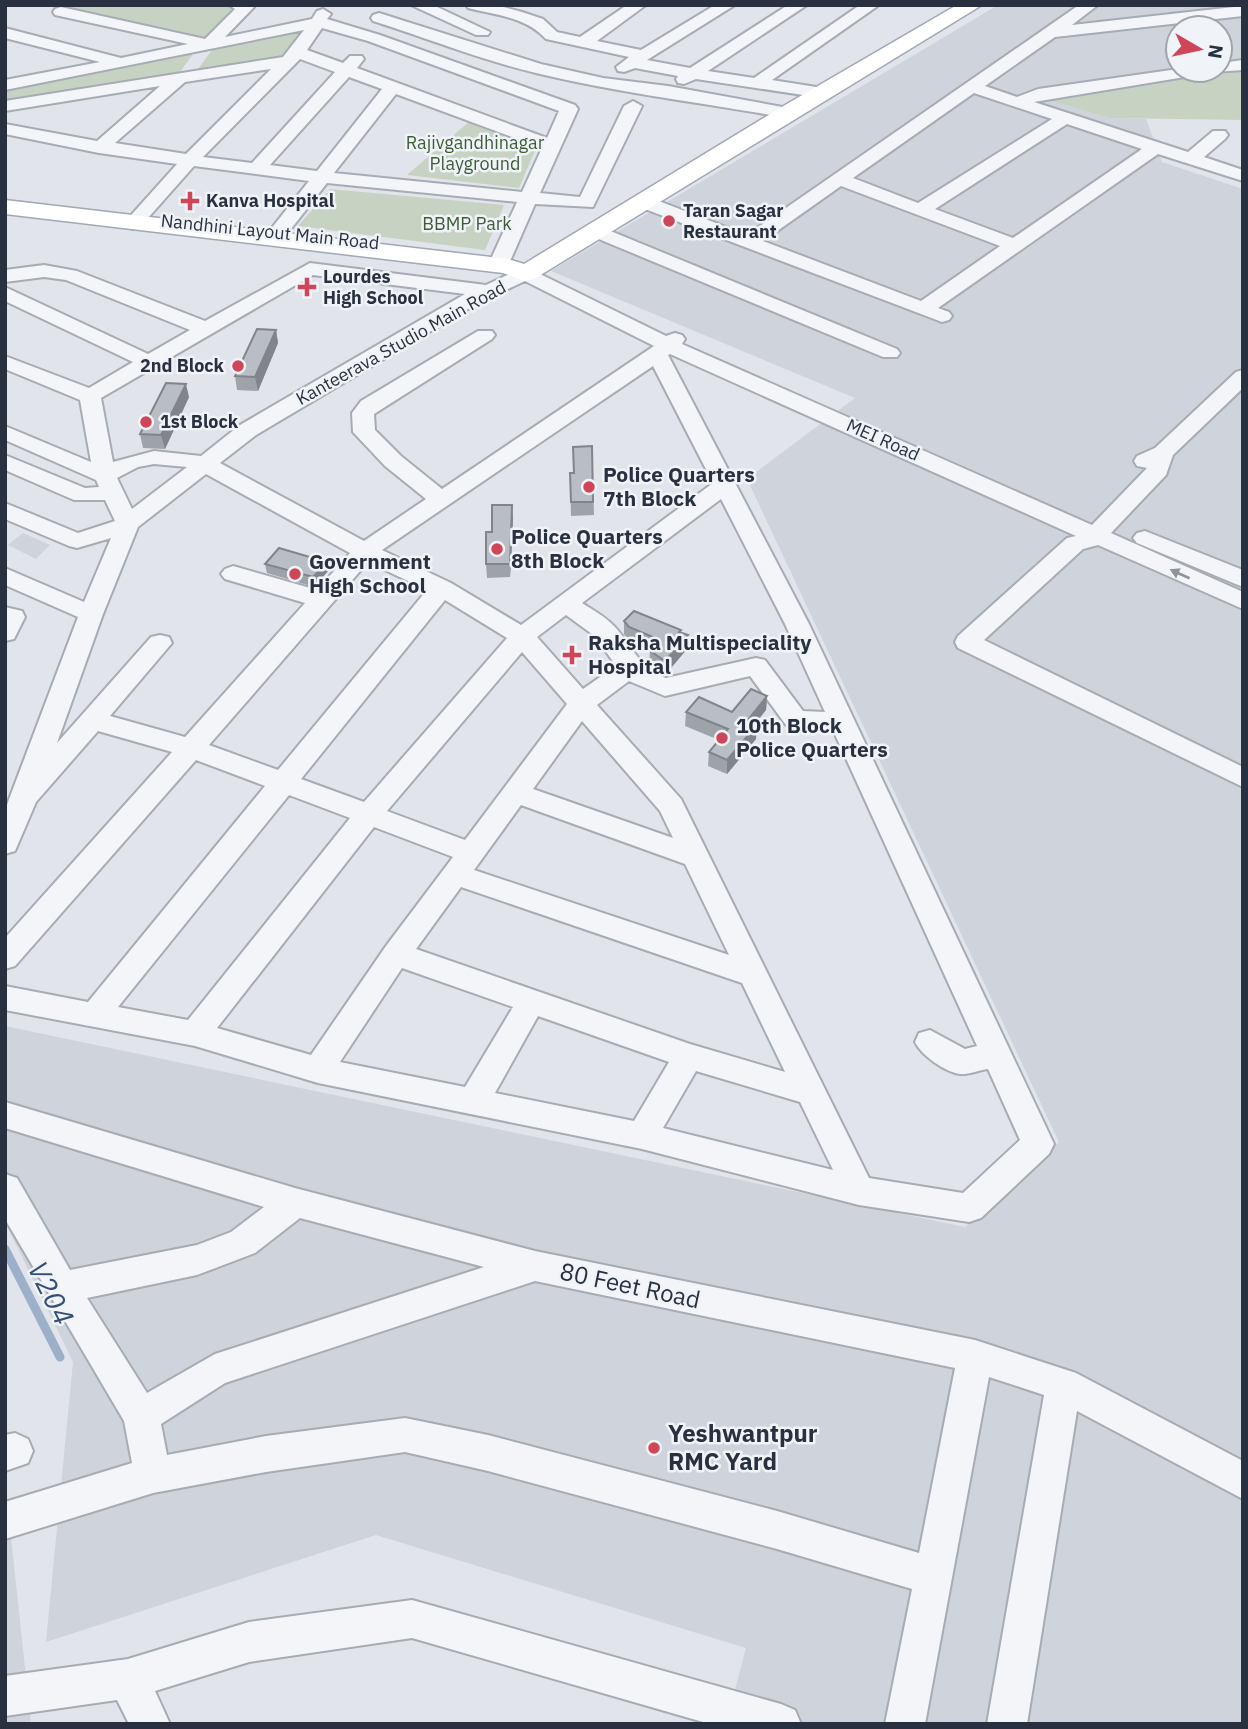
<svg xmlns="http://www.w3.org/2000/svg" width="1248" height="1729" font-family="'IBM Plex Sans',sans-serif">
  <style>
    .built { fill: #cfd3db; fill-rule: evenodd }
    .green { fill: #c6d3c2 }
    .lines { fill: none; stroke-linecap: round; stroke-linejoin: round }
    .stream { stroke: #9cb1c9; stroke-width: 9 }
    .minor-casing { stroke: #a6abb4; stroke-width: 4 }
    .major-casing { stroke: #a0a8b5; stroke-width: 3 }
    .minor { fill: #f4f5f8; fill-rule: evenodd }
    .major { fill: #fff; fill-rule: evenodd }
    .wall { fill: #9ea3aa }
    .shaded-wall { fill: #81848b }
    .building { fill: #b8bdc6; stroke: #81848b; stroke-width: 2 }
    .oneway { fill: #8e939c }
    .poi-dot { fill: #ce4657; stroke: #f0f3f7; stroke-width: 2.5 }
    .labels { text-anchor: middle; stroke-width: 5; stroke-linejoin: round; paint-order: stroke }
    .far-park-label { font-size: 18px; fill: #3d5d36; stroke: #f0f3f7 }
    .far-poi-label { font-size: 18px; font-weight: bold; fill: #293141; stroke: #f0f3f7; text-anchor: start }
    .far-street-label { font-size: 18px; fill: #293141; stroke: #f0f3f7 }
    .poi-label { font-size: 21px; font-weight: bold; fill: #293141; stroke: #f0f3f7; text-anchor: start }
    .near-street-label { font-size: 24px; fill: #293141; stroke: #f0f3f7 }
    .near-poi-label { font-size: 24px; font-weight: bold; fill: #293141; stroke: #f0f3f7; text-anchor: start }
    .near-water-label { font-size: 28px; font-style: italic; fill: #334f75; stroke: #f0f3f7 }
  </style>
  <rect width="100%" height="100%" fill="#e1e4ea"/>
  <g class="built">
    <path d="M998,5H1243V71L1045,98L1109,118L1146,119L1162,162L1243,189V1724H726L746,1648L376,1535L46,1642L73,1362L5,1222V1026L965,1227L1059,1142L747,479L855,398L551,271ZM1178,28H1220V70H1178Z"/>
    <path d="M23,533L50,545L36,559L8,545Z"/>
    <path d="M7,1499L31,1724H5Z"/>
  </g>
  <g class="green">
    <path d="M71,5H218L239,8L202,39L67,11Z"/>
    <path d="M303,28L283,58L195,73L215,46Z"/>
    <path d="M196,50L177,76L5,105V88Z"/>
    <path d="M1243,71V120L1109,118L1043,98Z"/>
    <path d="M470,121L537,146L519,188L407,175Z"/>
    <path d="M330,189L504,205L485,250L298,226Z"/>
  </g>
  <g class="lines">
    <path class="stream" d="M5,1249L60,1357"/>
    <g class="minor-casing">
      <g id="minor">
        <path d="M229,5L254,7L225,37L312,19L317,11L323,9L331,14L327,19L380,35L575,105L578,109L540,193L580,197L624,106L633,101L642,106L593,207L535,204L511,259L501,265L491,259L517,202L327,183L280,243L273,245L263,239L309,181L194,166L140,227L133,229L124,223L177,164L99,153L5,134V124L97,141L160,86L5,111V101L283,57L304,30L5,90V80L100,62L5,38V28L121,58L188,44L55,15L53,12L55,9L61,7L205,39L235,9ZM322,28L368,41L559,111L547,138L357,68L364,59L362,56H350L343,63L307,50ZM300,59L335,72L252,163L203,157ZM271,69L186,154L115,143L185,82ZM349,77L382,89L317,171L270,165ZM396,94L542,148L522,192L334,173Z"/>
        <path d="M411,5H433L490,32L488,35H476Z"/>
        <path d="M466,5H496L522,12L543,19L557,32L580,37L627,5H646L597,41L641,50L715,5H735L647,60L690,68L788,5H807L708,71L754,78L860,5H879L772,80L829,89L831,93L829,97L823,98L696,79L684,84L678,83L676,79L678,76L635,68L624,72L618,71L616,67L629,57L546,39C526,17 496,15 468,8Z"/>
        <path d="M1079,5H1098L1072,25L1243,6V16L1055,37L985,86L1017,97L1038,89L1178,69L1220,70V63L1243,60V70L1215,72L1034,102L1188,152L1213,131H1225L1228,135L1225,139L1204,157L1243,170V181L1158,154L938,308L949,312L952,316L949,320L942,322L637,206L635,202L637,198H651L747,235ZM974,93L1052,119L918,203L853,178ZM1067,124L1142,149L1013,238L935,209ZM841,186L1000,246L921,301L763,241Z"/>
        <path d="M379,13L541,64L603,78L668,86L788,108L797,113L788,118C704,103 619,93 536,73C481,60 427,38 373,21L371,18L373,15Z"/>
        <path d="M596,225L897,349L900,353L897,357H883L589,235L587,231Z"/>
        <path d="M310,263L486,285L518,270H532L666,336L675,333L682,335L685,339L682,344L1092,525L1147,468L1137,466L1134,461L1137,456L1155,448L1236,372L1243,370V388L1173,455L1166,475L1111,533L1243,592V609L1098,545L1083,549L984,640L1243,767V787L958,648L955,642L958,636L1067,538L1076,536L670,354L668,355L809,624L1054,1144L1049,1154L981,1218L969,1222L859,1205L642,1149L318,1083L195,1046L5,1010V986L88,1002L265,786L196,760L15,966L5,969V938L172,752L98,731L36,802L15,851L5,854V810L78,617L5,585V568L84,602L111,538L77,548L69,546L5,519V503L78,533L115,521L105,500H74L5,470V455L85,488L99,487L96,480L5,440V426L91,462L80,400L5,369V356L89,388L133,362L5,301V287L148,354L190,330L66,280L44,277L5,282V270L44,265L77,271L205,321ZM313,275L465,294L240,425L201,456L154,451L113,462L101,398ZM525,281L654,346L442,489L401,456L375,430L374,414L492,339L495,335L492,331H478L361,401L352,413L353,432L385,466L426,499L364,541L220,463L256,435L478,303ZM653,366L713,483L521,625L451,583L382,550ZM154,464L187,467L132,509L117,478L138,467ZM206,474L350,553L317,590L233,566L225,569L221,574L225,579L305,603L185,737L110,716L172,643L169,637L160,635L151,637L57,743L103,614L138,527ZM721,499L785,624L825,712L803,711L765,660L756,658L666,678C639,668 633,647 615,627C606,617 593,610 582,603ZM368,562L427,590L278,770L209,745ZM445,600L507,638L364,802L301,779ZM566,615L596,637L616,666L583,689L537,637ZM522,652L567,704L465,840L387,811ZM750,676L786,725L833,730L977,1046L965,1049L930,1030L919,1033L915,1042C921,1055 945,1072 960,1074C968,1075 979,1070 988,1069L1020,1140L963,1193L869,1178L681,799L597,705L629,681L665,696ZM582,721L660,811L673,838L533,789ZM289,795L350,818L188,1020L118,1007ZM521,805L685,864L729,955L474,870ZM374,827L453,857L386,946L311,1055L217,1028ZM461,887L742,983L785,1072L690,1044L416,949ZM402,968L513,1007L465,1087L340,1062ZM538,1016L669,1062L634,1121L495,1093ZM696,1071L800,1102L833,1170L663,1128Z"/>
        <path d="M1145,531L1243,570V587L1137,543L1133,538L1137,533Z"/>
        <path d="M5,607L22,611L25,617L14,639L5,641Z"/>
        <path d="M5,1102L295,1188L535,1251L975,1340L1076,1373L1243,1461V1499L1077,1411L1027,1724H987L1044,1395L989,1377L925,1724H885L912,1589L777,1549L488,1471L405,1452L266,1472L153,1493L5,1539V1502L132,1463L124,1421L5,1219V1174L17,1178L70,1270L197,1245L231,1232L264,1207L5,1128ZM300,1218L484,1267L215,1354L147,1393L87,1298L197,1275L255,1253ZM535,1281L955,1368L919,1553L777,1511L488,1435L405,1418L266,1436L167,1455L161,1424L225,1383Z"/>
        <path d="M15,1433L28,1439L33,1451L28,1463L5,1471V1435Z"/>
        <path d="M412,1600L781,1704L795,1710L801,1724H710L412,1638L249,1662L155,1691L170,1724H129L117,1700L5,1716V1676L128,1659L249,1622Z"/>
      </g>
    </g>
    <g class="major-casing">
      <path id="major" d="M957,5H982L534,279L525,281L503,273L5,214V200L508,259L524,264L780,108Z"/>
    </g>
    <use href="#minor" class="minor"/>
    <use href="#major" class="major"/>
  </g>
  <g class="wall">
    <path d="M276,330L278,343L258,391L237,390L235,376Z"/>
    <path d="M189,397L165,449L143,448L140,434Z"/>
    <path d="M592,446L594,515L571,516L570,473H574Z"/>
    <path d="M513,518L510,577L487,578L486,564L492,532Z"/>
    <path d="M327,562L328,571L314,587L267,573L265,564Z"/>
    <path d="M624,621L681,630V633L688,635L687,649L665,675L649,665L650,651L651,650L629,641L624,634Z"/>
    <path d="M767,696L766,710L755,724L756,739L727,774L708,766L709,752L719,740L685,726L686,712H732Z"/>
  </g>
  <g class="shaded-wall">
    <path d="M276,330L278,343L258,391L255,377Z"/>
    <path d="M186,384L189,397L165,449L161,435Z"/>
    <path d="M512,505L513,518L510,577V564Z"/>
    <path d="M327,562L328,571L314,587L313,577Z"/>
    <path d="M688,635L687,649L665,675V661Z"/>
    <path d="M767,696L766,710L746,735L747,721Z"/>
    <path d="M757,725L756,739L727,774V760Z"/>
  </g>
  <g class="building">
    <path d="M257,329L276,330L255,377L235,376Z"/>
    <path d="M166,383L186,384L161,435L140,434Z"/>
    <path d="M592,446L593,502H571L570,473H574L573,447Z"/>
    <path d="M492,505H512L510,564H486V532H492Z"/>
    <path d="M279,548L327,562L313,577L265,564Z"/>
    <path d="M634,611L681,630L679,632L688,635L665,661L650,651L660,640L629,627L624,621Z"/>
    <path d="M751,689L767,696L747,721L757,725L727,760L709,752L728,729L686,712L699,697L732,712Z"/>
  </g>
  <defs><path id="oneway-solid" d="M-6-.8H1V-3.2L6.5 0L1 3.2V.8H-6Z" transform="scale(1.75)"/></defs>
  <use class="oneway" href="#oneway-solid" transform="translate(1180 574) rotate(-156)"/>
  <g class="poi-dot">
    <path d="M186.5 190.5h7v7h7v7h-7v7h-7v-7h-7v-7h7z"/>
    <circle cx="669" cy="221" r="7"/>
    <path d="M303.5 276.5h7v7h7v7h-7v7h-7v-7h-7v-7h7z"/>
    <circle cx="238" cy="366" r="7"/>
    <circle cx="146" cy="422" r="7"/>
    <circle cx="589" cy="487" r="7"/>
    <circle cx="497" cy="549" r="7"/>
    <circle cx="295" cy="574" r="7"/>
    <path d="M568.5 644.5h7v7h7v7h-7v7h-7v-7h-7v-7h7z"/>
    <circle cx="722" cy="738" r="7"/>
    <circle cx="654" cy="1448" r="7"/>
  </g>
  <g class="labels">
    <g class="far-park-label">
      <text x="475" y="149">Rajivgandhinagar<tspan x="475" dy="21">Playground</tspan></text>
      <text x="467" y="230">BBMP Park</text>
    </g>
    <g class="far-poi-label">
      <text x="206" y="207">Kanva Hospital</text>
      <text x="683" y="217">Taran Sagar<tspan x="683" dy="21">Restaurant</tspan></text>
      <text x="323" y="283">Lourdes<tspan x="323" dy="21">High School</tspan></text>
      <text x="224" y="372" text-anchor="end">2nd Block</text>
      <text x="160" y="428">1st Block</text>
    </g>
    <g class="far-street-label">
      <text transform="translate(270 232) rotate(6)" y="6">Nandhini Layout Main Road</text>
      <text transform="translate(401 343) rotate(-29)" y="6">Kanteerava Studio Main Road</text>
      <text transform="translate(883 440) rotate(24)" y="6">MEI Road</text>
    </g>
    <g class="poi-label">
      <text x="603" y="482">Police Quarters<tspan x="603" dy="24">7th Block</tspan></text>
      <text x="511" y="544">Police Quarters<tspan x="511" dy="24">8th Block</tspan></text>
      <text x="309" y="569">Government<tspan x="309" dy="24">High School</tspan></text>
      <text x="588" y="650">Raksha Multispeciality<tspan x="588" dy="24">Hospital</tspan></text>
      <text x="736" y="733">10th Block<tspan x="736" dy="24">Police Quarters</tspan></text>
    </g>
    <g class="near-street-label">
      <text transform="translate(630 1286) rotate(12)" y="8">80 Feet Road</text>
    </g>
    <g class="near-poi-label">
      <text x="668" y="1442">Yeshwantpur<tspan x="668" dy="28">RMC Yard</tspan></text>
    </g>
    <g class="near-water-label">
      <text transform="translate(51 1293) rotate(63)" y="10">V204</text>
    </g>
  </g>
  <rect width="1248" height="1729" fill="none" stroke="#293141" stroke-width="14"/>
  <g transform="translate(1199 49) rotate(99)"><circle r="33" fill="#f0f3f7" stroke="#a0a5ae" stroke-width="2"/>
  <path d="M0-5L12 26L0 18L-12 26Z" fill="#ce4657"/>
  <text y="-10" font-size="19" font-weight="bold" text-anchor="middle" fill="#293141">N</text>
  </g>
</svg>
